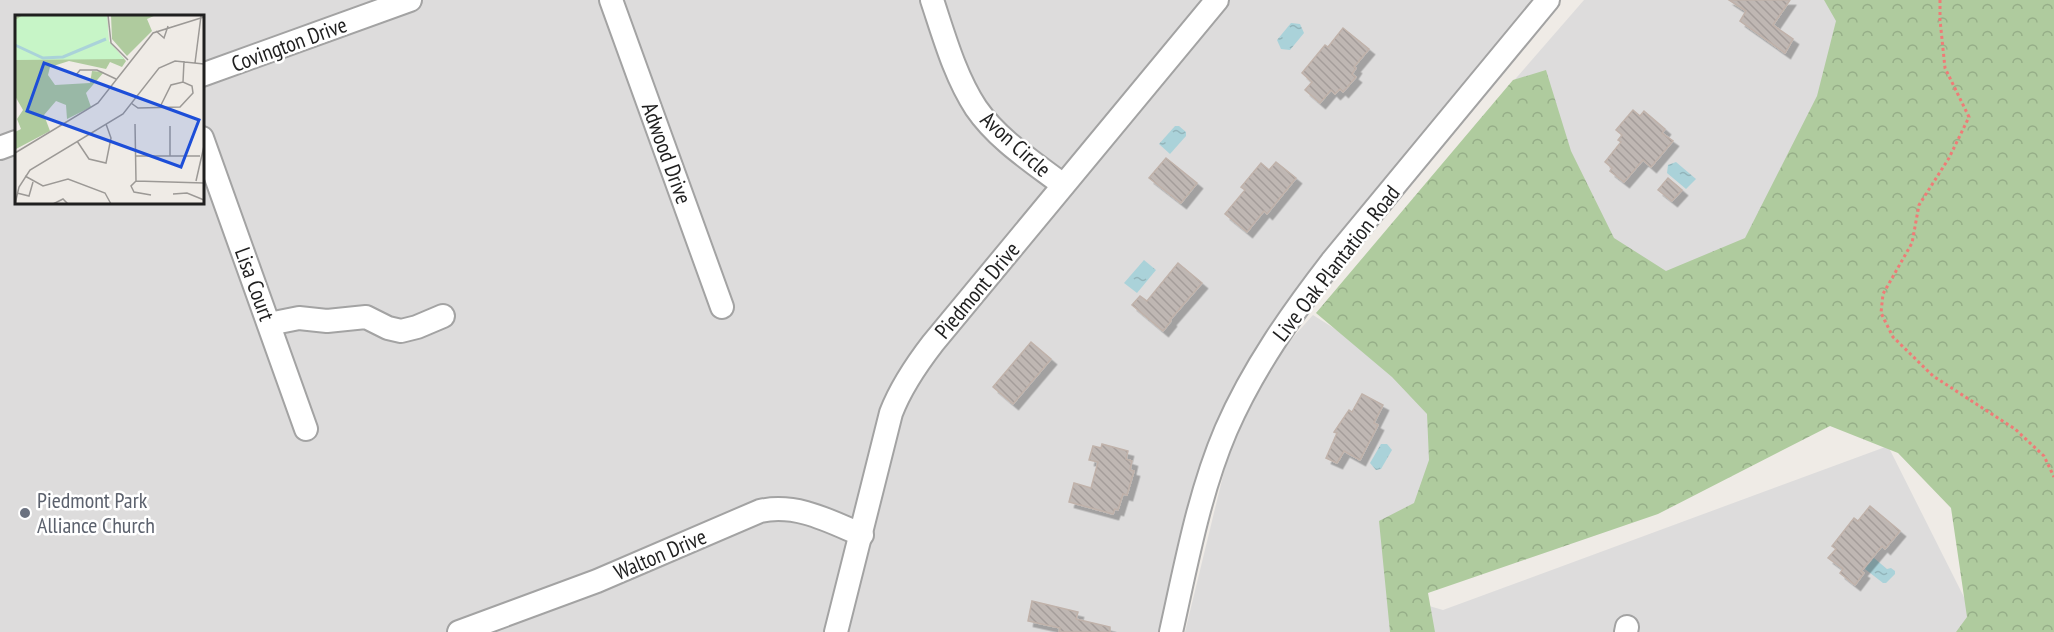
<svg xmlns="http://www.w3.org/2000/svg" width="2054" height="632" font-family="'PT Sans Narrow',sans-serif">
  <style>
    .residential { fill: #dddcdc; fill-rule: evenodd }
    .forest { fill: url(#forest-crowns) }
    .water { fill: url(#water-ripples) }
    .building { fill: url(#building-back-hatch); stroke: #c0b2aa; stroke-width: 1.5; filter: url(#shadow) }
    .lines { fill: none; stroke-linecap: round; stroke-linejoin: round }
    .minor-casing { stroke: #a3a3a3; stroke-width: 26 }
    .path { stroke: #ef7b77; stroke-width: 3; stroke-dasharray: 3 3; stroke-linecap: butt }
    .minor { stroke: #fff; stroke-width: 22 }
    .worship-dot { fill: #6b7280; stroke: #fff; stroke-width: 2 }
    .labels { text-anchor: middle; stroke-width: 5; stroke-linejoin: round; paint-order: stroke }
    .street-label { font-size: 22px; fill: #1f1f1f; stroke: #fff }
    .worship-label { font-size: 22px; fill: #5b616d; stroke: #fff; text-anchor: start }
    .inset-river { fill: none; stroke: #aad2d9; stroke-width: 3 }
    .inset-road { fill: none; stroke: #9c9996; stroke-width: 1.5 }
    .view { fill: #1d4ed8; fill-opacity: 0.15; stroke: #1d4ed8; stroke-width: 3 }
    .inset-edge { fill: none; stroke: #1f1f1f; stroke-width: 3 }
  </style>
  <defs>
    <pattern id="forest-crowns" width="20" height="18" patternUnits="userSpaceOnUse" patternTransform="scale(1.5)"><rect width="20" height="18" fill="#afcb9e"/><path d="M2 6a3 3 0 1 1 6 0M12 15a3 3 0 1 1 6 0" fill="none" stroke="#96ae88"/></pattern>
    <pattern id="water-ripples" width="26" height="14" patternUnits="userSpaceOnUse" patternTransform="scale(1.5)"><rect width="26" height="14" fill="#aad2d9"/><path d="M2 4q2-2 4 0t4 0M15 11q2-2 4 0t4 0" fill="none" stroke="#92b4ba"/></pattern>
    <pattern id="building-back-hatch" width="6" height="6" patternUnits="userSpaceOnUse" patternTransform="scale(1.5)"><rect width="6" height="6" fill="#bfb7b3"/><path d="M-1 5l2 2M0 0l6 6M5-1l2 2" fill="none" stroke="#a49d9a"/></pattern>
    <filter id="shadow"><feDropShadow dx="5.5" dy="5.5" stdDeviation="0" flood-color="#0004"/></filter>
  </defs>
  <rect width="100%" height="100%" fill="#efebe6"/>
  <g class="residential">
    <path d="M0,0H1539L1226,404L1167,632H0ZM16,16H202V202H16Z"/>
    <path d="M1584,0H1852L1911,58L1684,316L1471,130Z"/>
    <path d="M1313,315L1471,415L1391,595L1443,610L1888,446L1976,621L1959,632H1185L1230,447L1269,364Z"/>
  </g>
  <path class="forest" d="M1824,0H2054V632H1956L1967,617L1951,508L1898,453L1830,426L1658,514L1428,593L1435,632H1390L1379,521L1414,503L1429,460L1427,414L1392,377L1316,313L1513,80L1546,70L1571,151L1614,238L1666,271L1745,238L1817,96L1836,21Z"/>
  <g class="water">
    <path d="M1291,23L1300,24L1304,33L1290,50L1281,49L1277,40Z"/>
    <path d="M1175,126H1179L1186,132V136L1170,154L1159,144Z"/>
    <path d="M1676,162L1696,179L1686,189L1667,173L1668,165Z"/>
    <path d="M1144,260L1156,270L1137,293L1124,283Z"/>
    <path d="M1381,444H1387L1392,450L1381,469L1376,470L1370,463Z"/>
    <path d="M1874,558L1887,569L1891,568L1895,571V574L1886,583H1883L1865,569Z"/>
  </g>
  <g class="building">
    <path d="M1729,0H1790L1773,25L1793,39L1785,53L1740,21L1746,11Z"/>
    <path d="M1343,28L1369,49L1354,67L1356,68L1352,74L1356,77L1343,92L1340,89L1335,94L1331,90L1320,103L1305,90L1312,82L1302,73L1325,45L1328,47Z"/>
    <path d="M1633,110L1640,116L1644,111L1665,129L1662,133L1673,141L1651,167L1643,160L1624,182L1610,171L1612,168L1605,162L1621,142L1618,140L1622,135L1616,130Z"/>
    <path d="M1166,158L1197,183L1181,203L1149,178Z"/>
    <path d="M1276,162L1296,178L1267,214L1264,211L1247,232L1225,214L1245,190L1241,187L1261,163L1269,170Z"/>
    <path d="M1668,178L1682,190L1672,201L1658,190Z"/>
    <path d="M1178,263L1202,283L1170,320L1171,321L1163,331L1132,305L1140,296L1147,301Z"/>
    <path d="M1031,342L1051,359L1013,404L993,387Z"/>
    <path d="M1362,394L1383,405L1374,423L1378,425L1360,460L1344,451L1337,463L1326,458L1337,433L1334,432L1349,410L1352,412Z"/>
    <path d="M1102,444L1128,451L1126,459L1132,461L1130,470L1134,471L1127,495L1123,494L1118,510L1115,509L1113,514L1069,502L1074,483L1091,488L1098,462L1089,460L1093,446L1101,448Z"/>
    <path d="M1870,506L1900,531L1885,549L1882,546L1861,571L1864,573L1855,585L1840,573L1843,569L1828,558L1836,549L1832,546L1854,518L1858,521Z"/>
    <path d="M1032,601L1078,612L1076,619L1110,627V632H1059L1060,628L1028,621Z"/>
  </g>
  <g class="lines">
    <g class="minor-casing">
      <g id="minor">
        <path d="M611,0L722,307"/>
        <path d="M932,0C944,36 955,76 976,108C998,140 1033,162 1063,185"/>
        <path d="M202,75L410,0"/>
        <path d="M202,138L306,429"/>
        <path d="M0,148L16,142"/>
        <path d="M269,324L299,318L327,321L366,317L388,328L401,331L417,327L443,316"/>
        <path d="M459,632L597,581L760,511C797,503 829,521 862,535"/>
        <path d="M836,632L891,413C901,387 916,365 933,343L1217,0"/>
        <path d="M1171,632C1186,565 1199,493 1226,430C1253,368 1292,313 1333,260L1548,0"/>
        <path d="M1626,632L1627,627"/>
      </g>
    </g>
    <path class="path" d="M1940,0V20L1945,68L1969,117L1949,158L1919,205L1912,243L1883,294L1881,313L1893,337L1933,376L2015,429L2044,456L2054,477"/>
    <use href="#minor" class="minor"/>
  </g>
  <circle class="worship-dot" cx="25" cy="513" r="6"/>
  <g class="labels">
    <g class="street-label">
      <text transform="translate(289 44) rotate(-20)" y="8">Covington Drive</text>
      <text transform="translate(1016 144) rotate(42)" y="8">Avon Circle</text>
      <text transform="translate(667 153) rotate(70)" y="8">Adwood Drive</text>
      <text transform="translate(1336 263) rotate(-52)" y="8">Live Oak Plantation Road</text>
      <text transform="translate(255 284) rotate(70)" y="8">Lisa Court</text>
      <text transform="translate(977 290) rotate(-50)" y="8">Piedmont Drive</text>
      <text transform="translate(660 554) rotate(-23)" y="8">Walton Drive</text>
    </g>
    <g class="worship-label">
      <text x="37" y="508">Piedmont Park<tspan x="37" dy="25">Alliance Church</tspan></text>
    </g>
  </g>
  <g transform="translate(15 15)">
    <rect width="189" height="189" fill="#efebe6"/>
    <path d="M0,0H92L93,26L111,46L107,52L95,47L91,54L54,46L35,52L33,60L40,70L75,68L77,56L89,57L71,78L76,92L52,104L51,90L41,86L29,100L35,116L1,134L0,117L6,114L2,104L8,95L0,81ZM96,0H141L132,4L137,16L112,41L97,24Z" fill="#afcb9e"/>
    <path d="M8,0H92L94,26L109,44L0,45V5Z" fill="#c7f5c7"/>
    <path class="inset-river" d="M0,30L28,43L48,42L91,24"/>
    <path class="inset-road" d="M93,0L96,28L113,45M141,16L149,23L153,11M180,48L186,1M61,60L65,55H82L101,64M168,67L169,46M116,88L123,93L165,92L178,78L177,71L168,67L156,70L145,92M120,109L121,166M62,126L74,144L91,148L96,123L91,109M0,138L83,88L138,18L189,2M120,141H185M155,141V111M10,161L28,171L53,164L90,178L96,189M121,166L189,168M121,166L116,171L119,177L136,180M181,166L189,131M2,178L14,181L18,167M158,179L172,178L189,185M0,189L4,172L15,155L108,99L144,53L160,46L189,49M38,189L48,184L53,189"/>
    <path class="view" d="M29,48L184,105L166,152L12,96Z"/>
    <rect width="189" height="189" class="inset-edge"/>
  </g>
</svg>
